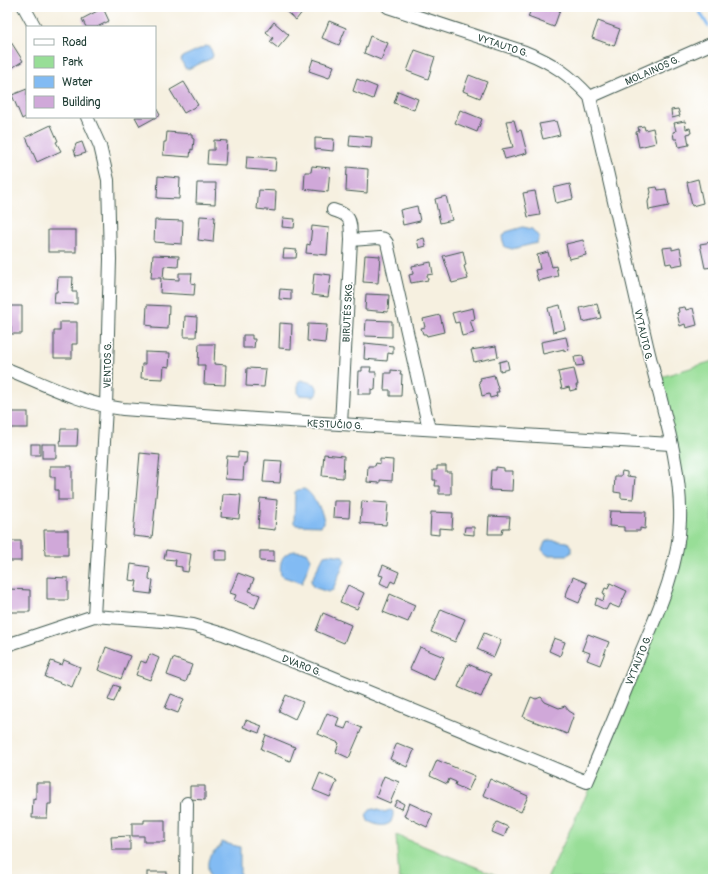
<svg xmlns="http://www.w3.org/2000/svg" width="720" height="886" font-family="Pangolin,sans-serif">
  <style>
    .green { fill: #98de97; stroke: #5c8e66 }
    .water { fill: #82bbf3; stroke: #507c94 }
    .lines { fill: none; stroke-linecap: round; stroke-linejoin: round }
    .stream { stroke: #82bbf3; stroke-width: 3 }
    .building { fill: #d0a8d9 }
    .minor-casing { stroke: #3f584e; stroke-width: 14 }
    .minor { stroke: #fff; stroke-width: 12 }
    .labels { text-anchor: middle; stroke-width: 3; stroke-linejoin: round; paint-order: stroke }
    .street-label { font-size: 10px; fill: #1f3d34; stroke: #fff }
  </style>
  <rect width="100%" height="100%" fill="#fff"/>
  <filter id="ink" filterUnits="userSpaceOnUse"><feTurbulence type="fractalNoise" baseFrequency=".025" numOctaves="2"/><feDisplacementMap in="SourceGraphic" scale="8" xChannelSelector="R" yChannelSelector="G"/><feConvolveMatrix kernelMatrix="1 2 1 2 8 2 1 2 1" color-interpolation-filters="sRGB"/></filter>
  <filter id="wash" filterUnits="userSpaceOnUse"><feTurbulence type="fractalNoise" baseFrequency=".012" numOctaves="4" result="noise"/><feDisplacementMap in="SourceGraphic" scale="16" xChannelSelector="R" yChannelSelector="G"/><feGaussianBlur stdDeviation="0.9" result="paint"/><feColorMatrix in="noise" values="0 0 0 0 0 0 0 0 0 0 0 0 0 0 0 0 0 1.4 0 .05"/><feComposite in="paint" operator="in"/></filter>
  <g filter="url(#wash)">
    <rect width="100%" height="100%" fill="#f6f0e0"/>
    <g class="green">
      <path d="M713,361V879H547L589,789L673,578L681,551L661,377Z"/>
      <path d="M396,835L506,879H399Z"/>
    </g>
    <g class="water">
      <path d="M206,46L210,47L213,55L212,58L188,69L185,68L181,60L182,57Z"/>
      <path d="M523,227L532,229L539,237L537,243L512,249L505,247L502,238L506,232Z"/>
      <path d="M301,380L315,384L317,388V394L314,396L299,395L298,394V382Z"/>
      <path d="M304,489C312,492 325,515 324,523L321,526L296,525L294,523L295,492L298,490Z"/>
      <path d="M549,540L568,542L571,547V553L567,555H547L542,550L545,542Z"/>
      <path d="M295,551L307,552L311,559L302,583L281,576C279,563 281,553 295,551Z"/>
      <path d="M329,554L343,556L345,560L333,590L328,592L313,587L311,581L324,555Z"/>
      <path d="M374,809L384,812L390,810L393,811V816L391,822C384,828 376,825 368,821L366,815L370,810Z"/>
      <path d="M221,842L240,847V879H210C207,864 205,856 220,847Z"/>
    </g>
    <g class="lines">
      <path class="stream" d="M697,7L708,26"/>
    </g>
    <g id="blocks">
      <g class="building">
        <path d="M287,7H306L296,20L284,10Z"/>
        <path d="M532,7H561L554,27L528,17Z"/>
        <path d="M103,8L109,21L97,27H86L82,19Z"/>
        <path d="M329,21L346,28L339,45L322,38Z"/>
        <path d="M598,21L620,29L614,46L592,38Z"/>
        <path d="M274,22L289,35L278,48L270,42L273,38L266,32Z"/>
        <path d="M370,36L388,43L381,60L364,53Z"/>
        <path d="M11,42L23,61L7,71V45Z"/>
        <path d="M415,50L435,57L428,79L407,71Z"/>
        <path d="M313,59L334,66L329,78L309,71Z"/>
        <path d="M469,75L487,82L480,98L463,91Z"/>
        <path d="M357,79L377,87L373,99L353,91Z"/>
        <path d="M184,82L198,105L184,113L170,90Z"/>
        <path d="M27,89V116L22,119L12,95Z"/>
        <path d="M398,91L418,99L414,110L394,103Z"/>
        <path d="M155,106L160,115L140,126L135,117H155Z"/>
        <path d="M678,109L680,116L672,118L671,110Z"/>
        <path d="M460,110L482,119L477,132L455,123Z"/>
        <path d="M514,120L517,131L521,130L527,153L505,159L502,149L513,147L506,121Z"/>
        <path d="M556,121L560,135L543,139L539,124Z"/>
        <path d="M685,121L686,129L690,128L691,133L687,134L689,145L679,147L677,139H674L673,132L676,131L674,123Z"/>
        <path d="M51,125L58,141L56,142L61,151L37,162L26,137Z"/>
        <path d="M644,126L645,130L653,128L656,143L639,147L636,132L639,131L638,127Z"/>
        <path d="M167,132L192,134V138L194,139L193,150L191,149L190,157L163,155L164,142H166Z"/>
        <path d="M350,135L372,137L371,148L349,146Z"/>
        <path d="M315,138L334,139L333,151L315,149Z"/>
        <path d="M214,140L227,141L225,165L207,164L208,150H214Z"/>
        <path d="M82,142L86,153L76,156L74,150L76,144Z"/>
        <path d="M247,156L276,158L275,171L246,169Z"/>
        <path d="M312,166L330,168L328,192L304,189L305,172H311Z"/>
        <path d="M347,167L368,169L367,193L346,191Z"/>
        <path d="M158,176L180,178L179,199L157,198Z"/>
        <path d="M698,179L703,203L692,206L687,182Z"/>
        <path d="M197,183H216L215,204L196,203Z"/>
        <path d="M570,184L573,199L556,203L553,188Z"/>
        <path d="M657,187L658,190L666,189L669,206L649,210L648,202L651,192L650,188Z"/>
        <path d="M259,190L276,191L275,211L257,209Z"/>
        <path d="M535,191L540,215L528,217L523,193Z"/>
        <path d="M446,196L452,220L440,223L435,199Z"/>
        <path d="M417,206L420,221L403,225L400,210Z"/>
        <path d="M200,216L215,217L213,242L198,240Z"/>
        <path d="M283,218L295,219L294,228L282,227Z"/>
        <path d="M155,220L183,221L182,244L154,242Z"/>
        <path d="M312,226L329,228L327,255L306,253L307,244L310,245Z"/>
        <rect x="48" y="230" width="28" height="22"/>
        <path d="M424,238L426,246L419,248L417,240Z"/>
        <path d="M583,240L586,255L569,259L566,244Z"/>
        <path d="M712,242L713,249V267L705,268L700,244Z"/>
        <path d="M672,247V250L680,248L683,264L672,266L671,263L666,264L663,248Z"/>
        <path d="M284,249L297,250L296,258H283Z"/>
        <path d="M463,251L466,265L464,266L468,279L452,283L443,256Z"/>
        <path d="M548,252L552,267L556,266L558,276L538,281L535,270L540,269L537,255Z"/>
        <path d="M153,255L179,256L178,267L164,266L163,279L179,280V273H192L191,283L195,284L194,295L160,293L161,278H151Z"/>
        <path d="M365,255L380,256L378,283L363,282Z"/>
        <path d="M431,262L433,274L427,275L428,280L411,283L409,275L413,274L412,266Z"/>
        <path d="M314,273L331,275L328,297L312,295Z"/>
        <path d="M58,277H73L72,292H77V304L54,303L55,292H57Z"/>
        <path d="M280,289L291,290V300L279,299Z"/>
        <path d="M366,294L389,295L388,312L365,310Z"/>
        <path d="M597,304L601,318L583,322L580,308Z"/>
        <path d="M147,305L169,306L168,329L152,328V326L146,325Z"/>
        <path d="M560,305L565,329L553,332L548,308Z"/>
        <path d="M7,306H22V334H11V326H7Z"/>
        <path d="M685,307L686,310L693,308L697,325L686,328L685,324L680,326L677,313L679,312L678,308Z"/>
        <path d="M473,308L475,319L470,320L474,333L462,336L459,322L455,323L452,313Z"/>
        <path d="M440,315L444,332L427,336L426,334H423L421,328L425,327L423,319Z"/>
        <path d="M185,316L197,317L196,337H184Z"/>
        <path d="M366,320L392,321V337L365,336Z"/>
        <path d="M60,322H77V344H72V358H54V331H60Z"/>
        <path d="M280,323L292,324L291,349L279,348Z"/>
        <path d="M308,324L327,325L325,343L307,341Z"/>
        <path d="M243,335H252V339H255L254,348H243Z"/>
        <path d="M566,337L569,350L564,351V349L543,354L541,342Z"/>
        <path d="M365,343L393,346V354L388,353L387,361L364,359Z"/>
        <path d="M199,344H215L214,364L226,365L225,385L204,384L205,365H198Z"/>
        <path d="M496,346L498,357L474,362L471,350Z"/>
        <path d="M145,352L170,353L169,367L164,366L163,379L141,378L142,364H145Z"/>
        <path d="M583,356L584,365L576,366L574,357Z"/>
        <path d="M507,360L509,369L500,371L499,362Z"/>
        <path d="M362,367H371L370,372H376L375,390L371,389V394H358L359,371H362Z"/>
        <path d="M247,368L266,369L264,387L246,386Z"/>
        <path d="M574,369L578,385H576L577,389L570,391L569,387L562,389L558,372Z"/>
        <path d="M391,370L401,371L400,374H402L401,396H390V390H384L385,373H391Z"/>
        <path d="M494,375L499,392H496L497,396L490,398L489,394L482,396L479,381L481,380L480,378Z"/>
        <rect x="10" y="412" width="18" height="16"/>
        <path d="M61,429H78L77,446H60Z"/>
        <rect x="31" y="444" width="9" height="11"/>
        <rect x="42" y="444" width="14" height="14"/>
        <path d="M238,452L247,453L246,463H244L243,480L225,479L227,456L238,457Z"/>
        <path d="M140,453L160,455L152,538L133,536Z"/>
        <path d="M324,454L344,456L343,478L322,476Z"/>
        <path d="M380,459L393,460L392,481L380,480V483L367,482L368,466H375L376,463L380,464Z"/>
        <path d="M265,460L282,461L280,483L263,482Z"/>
        <path d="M50,466H72V500H58V490H55V477H50Z"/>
        <path d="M437,466H446V472H451V494H439V486H435L436,480H433V470H437Z"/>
        <path d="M496,467L504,468V471H513L512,491L490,490L491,470H496Z"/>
        <path d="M622,471L627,472V476L635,477L633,499L621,498V493L614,492L615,476H621Z"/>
        <path d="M223,494L241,495L239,519L221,517Z"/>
        <path d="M260,498L277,500L275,530L258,528Z"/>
        <path d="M334,501H350L349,518L333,517Z"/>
        <path d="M362,501L388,503L386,525L360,523Z"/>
        <path d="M610,511L646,512L645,529L640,528V531H624V527L609,526Z"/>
        <path d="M431,512L453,513L452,529L439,528V535L430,534Z"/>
        <path d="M489,516L510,517L509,528H503L502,534H488Z"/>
        <path d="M465,527H474V535L464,534Z"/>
        <path d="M44,530H68V555H45Z"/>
        <rect x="9" y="541" width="12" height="20"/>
        <path d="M166,550L191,554L188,572L182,571V567L175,566L176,560L164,559Z"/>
        <path d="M215,550L227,551V560H215Z"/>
        <path d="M260,551H274V562L260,561Z"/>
        <path d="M131,564L150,567L149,579L153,580L151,594L135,592L137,581L129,580Z"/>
        <path d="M383,565L399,572L395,583L391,581L388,587L380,583L383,576L379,575Z"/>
        <path d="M238,573L254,579L249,591L260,595L255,608L234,600L236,595L230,593Z"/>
        <path d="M47,577L68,578V600H47Z"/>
        <path d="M573,577L587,583L579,603L565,597Z"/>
        <path d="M610,583L627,591L619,608L609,604L606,610L595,605L597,598L603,601L605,594L603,593L605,588L608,589Z"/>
        <path d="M348,585L364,593L357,609L340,602Z"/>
        <path d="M9,589L30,590V612H9Z"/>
        <path d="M390,594L415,605L408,622L383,612Z"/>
        <path d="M441,609L465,619L455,642L431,632Z"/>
        <path d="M323,613L351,625L344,643L316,631Z"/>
        <path d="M484,633L501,640L494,657L477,649Z"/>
        <path d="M588,634L609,642L600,665L587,660L590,653L582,650Z"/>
        <path d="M554,638L565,642L560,656L549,651Z"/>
        <path d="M106,647L130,656L121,679L98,670Z"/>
        <path d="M420,647L444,657L434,680L410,669Z"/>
        <path d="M150,654L159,658L150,680L136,675L141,661L146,663Z"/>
        <path d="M173,658L192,665L186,682L167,675Z"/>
        <path d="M64,660L80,667L72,687L45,677L51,661L62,665Z"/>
        <path d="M468,664L491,674L481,697L458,687Z"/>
        <path d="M114,685L120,687L114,702L108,700Z"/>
        <path d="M171,694L184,699L178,713L165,708Z"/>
        <path d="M286,695L303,702L295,719L279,711Z"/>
        <path d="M531,697L536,699L541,697L545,702L559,708L565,706L569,711L574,714L567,734L523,717Z"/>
        <path d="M327,713L339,718L336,726L345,729L348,722L362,728L349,758L336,752L339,743L318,734Z"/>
        <path d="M246,720L262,726L259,733L243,727Z"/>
        <path d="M266,735L295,747L290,761L261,749Z"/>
        <path d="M397,743L414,750L407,767L390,759Z"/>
        <path d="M437,760L475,776L468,791L455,785L456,782L449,779L447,784L430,776Z"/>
        <path d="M320,773L337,781L330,797L313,790Z"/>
        <path d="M384,776L399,782L390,803L376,797Z"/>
        <path d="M490,779L528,796L521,812L483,795Z"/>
        <path d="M36,783H51V804H48L47,818H32L33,799L36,800Z"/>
        <path d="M190,786H205V800L190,799Z"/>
        <path d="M397,800L404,804L402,809L394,806Z"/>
        <path d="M409,803L433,814L427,827L404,816Z"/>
        <path d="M144,820H165V842H144V836H132V823H144Z"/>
        <path d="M497,822L508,827L504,837L492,832Z"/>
        <path d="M130,836V850H112L111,837Z"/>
        <rect x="147" y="872" width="20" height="7"/>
      </g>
    </g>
  </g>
  <g filter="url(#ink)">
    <use href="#blocks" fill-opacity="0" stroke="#3f584e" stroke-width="1"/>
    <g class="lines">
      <g class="minor-casing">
        <g id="minor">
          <path d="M24,7L35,27"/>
          <path d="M590,97L713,43"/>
          <path d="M87,117L100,146L108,180L110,259L106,407L94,616"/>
          <path d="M333,210C353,216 350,221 351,240L341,424"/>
          <path d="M351,240L378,238L384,239L387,243L429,429"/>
          <path d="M7,369C44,384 82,404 123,409L256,419L671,444"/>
          <path d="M7,645L94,616L162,621L193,625L223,634L330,676L587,782C605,741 622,699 639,657C657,614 679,567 680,520C682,462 659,398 646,341C627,260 609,178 590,97C570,75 553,63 525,52L388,7"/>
          <path d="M186,879L187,803"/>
        </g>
      </g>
      <use href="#minor" class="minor"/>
    </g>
  </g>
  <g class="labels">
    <g class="street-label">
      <text transform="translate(503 45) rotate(18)" y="4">VYTAUTO G.</text>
      <text transform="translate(652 70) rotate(-24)" y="4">MOLAINOS G.</text>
      <text transform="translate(347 312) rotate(-87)" y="4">BIRUTĖS SKG.</text>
      <text transform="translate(644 335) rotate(77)" y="4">VYTAUTO G.</text>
      <text transform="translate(107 365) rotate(-89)" y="4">VENTOS G.</text>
      <text transform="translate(335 424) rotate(3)" y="4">KĘSTUČIO G.</text>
      <text transform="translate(638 660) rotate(-68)" y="4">VYTAUTO G.</text>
      <text transform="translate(302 665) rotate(21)" y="4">DVARO G.</text>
    </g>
  </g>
  <rect width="720" height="886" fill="none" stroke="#fff" stroke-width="24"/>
  <rect x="26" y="26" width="130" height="92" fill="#ffffff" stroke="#a5b1ae"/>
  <rect x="34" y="39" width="20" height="6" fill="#ffffff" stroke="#a5b1ae"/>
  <text x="62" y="46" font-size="12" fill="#1f3d34">Road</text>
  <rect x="34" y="56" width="20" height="12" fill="#98de97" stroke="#a5b1ae"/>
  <text x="62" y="66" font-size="12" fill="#1f3d34">Park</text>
  <rect x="34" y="76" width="20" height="12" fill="#82bbf3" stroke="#a5b1ae"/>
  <text x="62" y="86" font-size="12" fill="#1f3d34">Water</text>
  <rect x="34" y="96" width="20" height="12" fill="#d0a8d9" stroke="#a5b1ae"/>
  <text x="62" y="106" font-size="12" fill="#1f3d34">Building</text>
</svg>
